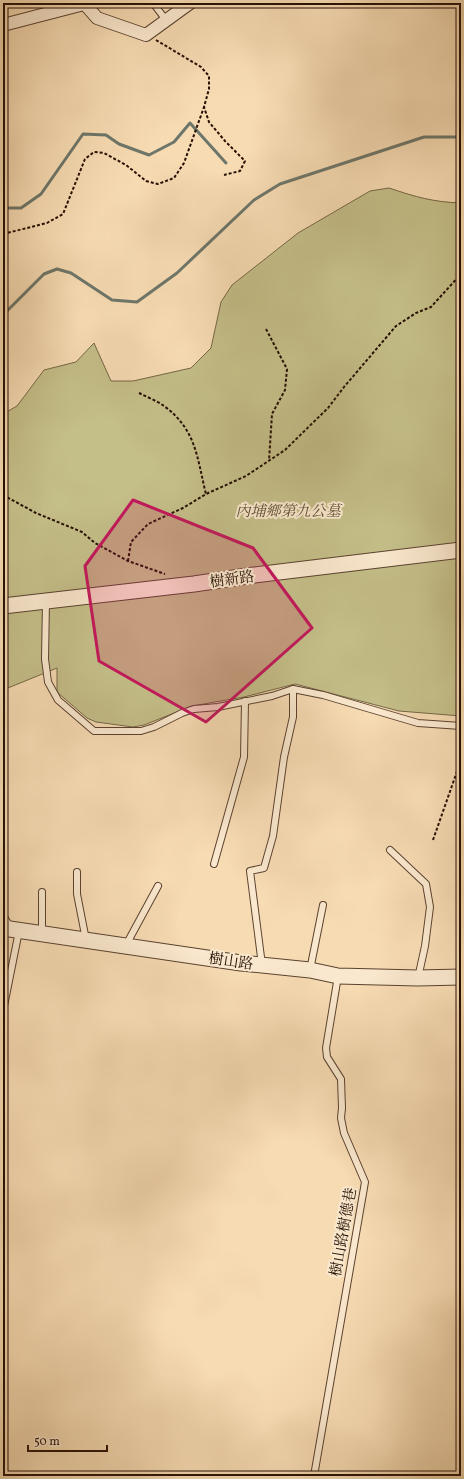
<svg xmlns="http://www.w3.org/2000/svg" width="464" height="1479" font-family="Vollkorn,'Noto Serif TC',serif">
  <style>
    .green { fill: #c4be88; stroke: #756646 }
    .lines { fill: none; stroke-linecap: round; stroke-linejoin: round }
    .stream { stroke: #6d766a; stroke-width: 3 }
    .service-casing { stroke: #5a4230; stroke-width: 8 }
    .minor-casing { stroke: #5a4230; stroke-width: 14 }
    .tertiary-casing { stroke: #5a4230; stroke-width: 17 }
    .path { stroke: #260f04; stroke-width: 2; stroke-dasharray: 3 2; stroke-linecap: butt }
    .service { stroke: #fae8ce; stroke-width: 6 }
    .minor { stroke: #fae8ce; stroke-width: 12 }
    .tertiary { stroke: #fae8ce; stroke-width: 15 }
    .marked { fill: #c2185b; fill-opacity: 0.2; stroke: #c2185b; stroke-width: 3; stroke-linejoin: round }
    .labels { text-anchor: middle; stroke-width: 4; stroke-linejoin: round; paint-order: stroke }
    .park-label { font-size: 15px; font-style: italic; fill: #5d4c32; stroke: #fae8ce }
    .street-label { font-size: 15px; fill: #260f04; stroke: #fae8ce }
  </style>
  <rect width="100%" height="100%" fill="#f7dbb3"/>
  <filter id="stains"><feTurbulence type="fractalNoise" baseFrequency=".005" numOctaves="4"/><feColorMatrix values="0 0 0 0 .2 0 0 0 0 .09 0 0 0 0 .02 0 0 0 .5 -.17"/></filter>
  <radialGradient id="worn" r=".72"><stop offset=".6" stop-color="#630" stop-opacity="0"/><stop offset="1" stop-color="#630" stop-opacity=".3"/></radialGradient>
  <path class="green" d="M389,188C416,197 433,202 461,203V716L399,711L295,684L244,697L192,706L144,725L133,727L96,722L87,718L57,692V668L3,690V414L17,406L44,370L76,362L94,343L111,381H133L191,368L211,348L221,302L232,285L298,233L370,191Z"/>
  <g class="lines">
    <g class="stream">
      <path d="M3,208H21L41,194L83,134L106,135L119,144L149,155L174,142L190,123L226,163"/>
      <path d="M3,315L44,274L57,269L71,273L112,300L137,302L177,273L254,200L280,184L424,137H461"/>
    </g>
    <g class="service-casing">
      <g id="service">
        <path d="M153,3L166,20"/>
        <path d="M46,601L45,659L48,682L58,700L94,731H141L154,727L182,713L194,709L218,707L272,696L293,689L323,695L418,723L461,726"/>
        <path d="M390,850L426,884L430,907L425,946L418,978"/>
        <path d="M214,864L244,757L245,701"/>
        <path d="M77,872V894L86,940"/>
        <path d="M42,892V933"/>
        <path d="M3,915L10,927"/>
        <path d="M460,931L461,934"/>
        <path d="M126,945L158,886"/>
        <path d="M262,965L250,871L264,868L273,836L284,757L293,717V689"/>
        <path d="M310,970L323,905"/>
        <path d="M3,1011L19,931"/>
        <path d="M314,1476L365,1182L344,1133L341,1118L342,1108L341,1079L327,1057L326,1048L338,976"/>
      </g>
    </g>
    <g class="minor-casing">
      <g id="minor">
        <path d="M84,3L97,18L146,35L190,3"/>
        <path d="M3,25L84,4"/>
      </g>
    </g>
    <g class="tertiary-casing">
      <g id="tertiary">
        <path d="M3,606L194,584L254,575L461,550"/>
        <path d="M3,928L241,963L310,970L338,976L418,978L461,977"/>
      </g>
    </g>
    <g class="path">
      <path d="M156,40L201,67L209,76V89L204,107L209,122L225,141L245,161L240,171L224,175"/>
      <path d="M3,234L47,223L63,214L85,159L94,152L104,153L126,165L146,181L158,184L174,178L184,163L204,107"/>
      <path d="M266,329L287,369L285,390L272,414L269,461"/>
      <path d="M139,393C147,397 157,401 164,406C197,430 197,459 206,494"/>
      <path d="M3,495L36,513L82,532L95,543L128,561L165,574"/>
      <path d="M128,561L131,542L148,524L183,508L206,494L246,476L285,450L328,408L344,387L396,326L416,313L431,307L461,274"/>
      <path d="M433,840L461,760"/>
    </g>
    <use href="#service" class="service"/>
    <use href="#minor" class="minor"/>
    <use href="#tertiary" class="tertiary"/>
  </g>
  <path class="marked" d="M133,500L253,548L312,628L206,722L99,661L85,566Z"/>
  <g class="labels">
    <g class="park-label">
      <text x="288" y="516">內埔鄉第九公墓</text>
    </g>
    <g class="street-label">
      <text transform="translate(232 579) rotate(-8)" y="5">樹新路</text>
      <text transform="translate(231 961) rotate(8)" y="5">樹山路</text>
      <text transform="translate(343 1232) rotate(-80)" y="5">樹山路樹德巷</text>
    </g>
  </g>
  <rect width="464" height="1479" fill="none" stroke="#f7dbb3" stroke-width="16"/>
  <rect x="4" y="4" width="456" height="1471" fill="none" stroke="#260f04" stroke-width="2"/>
  <rect x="8" y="8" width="448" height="1463" fill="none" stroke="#260f04"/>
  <path d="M28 1445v6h79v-6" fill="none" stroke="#260f04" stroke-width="2"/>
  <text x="34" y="1445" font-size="12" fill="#260f04" stroke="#fae8ce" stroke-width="3" paint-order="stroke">50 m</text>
  <rect width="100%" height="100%" filter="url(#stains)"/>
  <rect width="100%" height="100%" fill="url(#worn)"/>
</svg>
